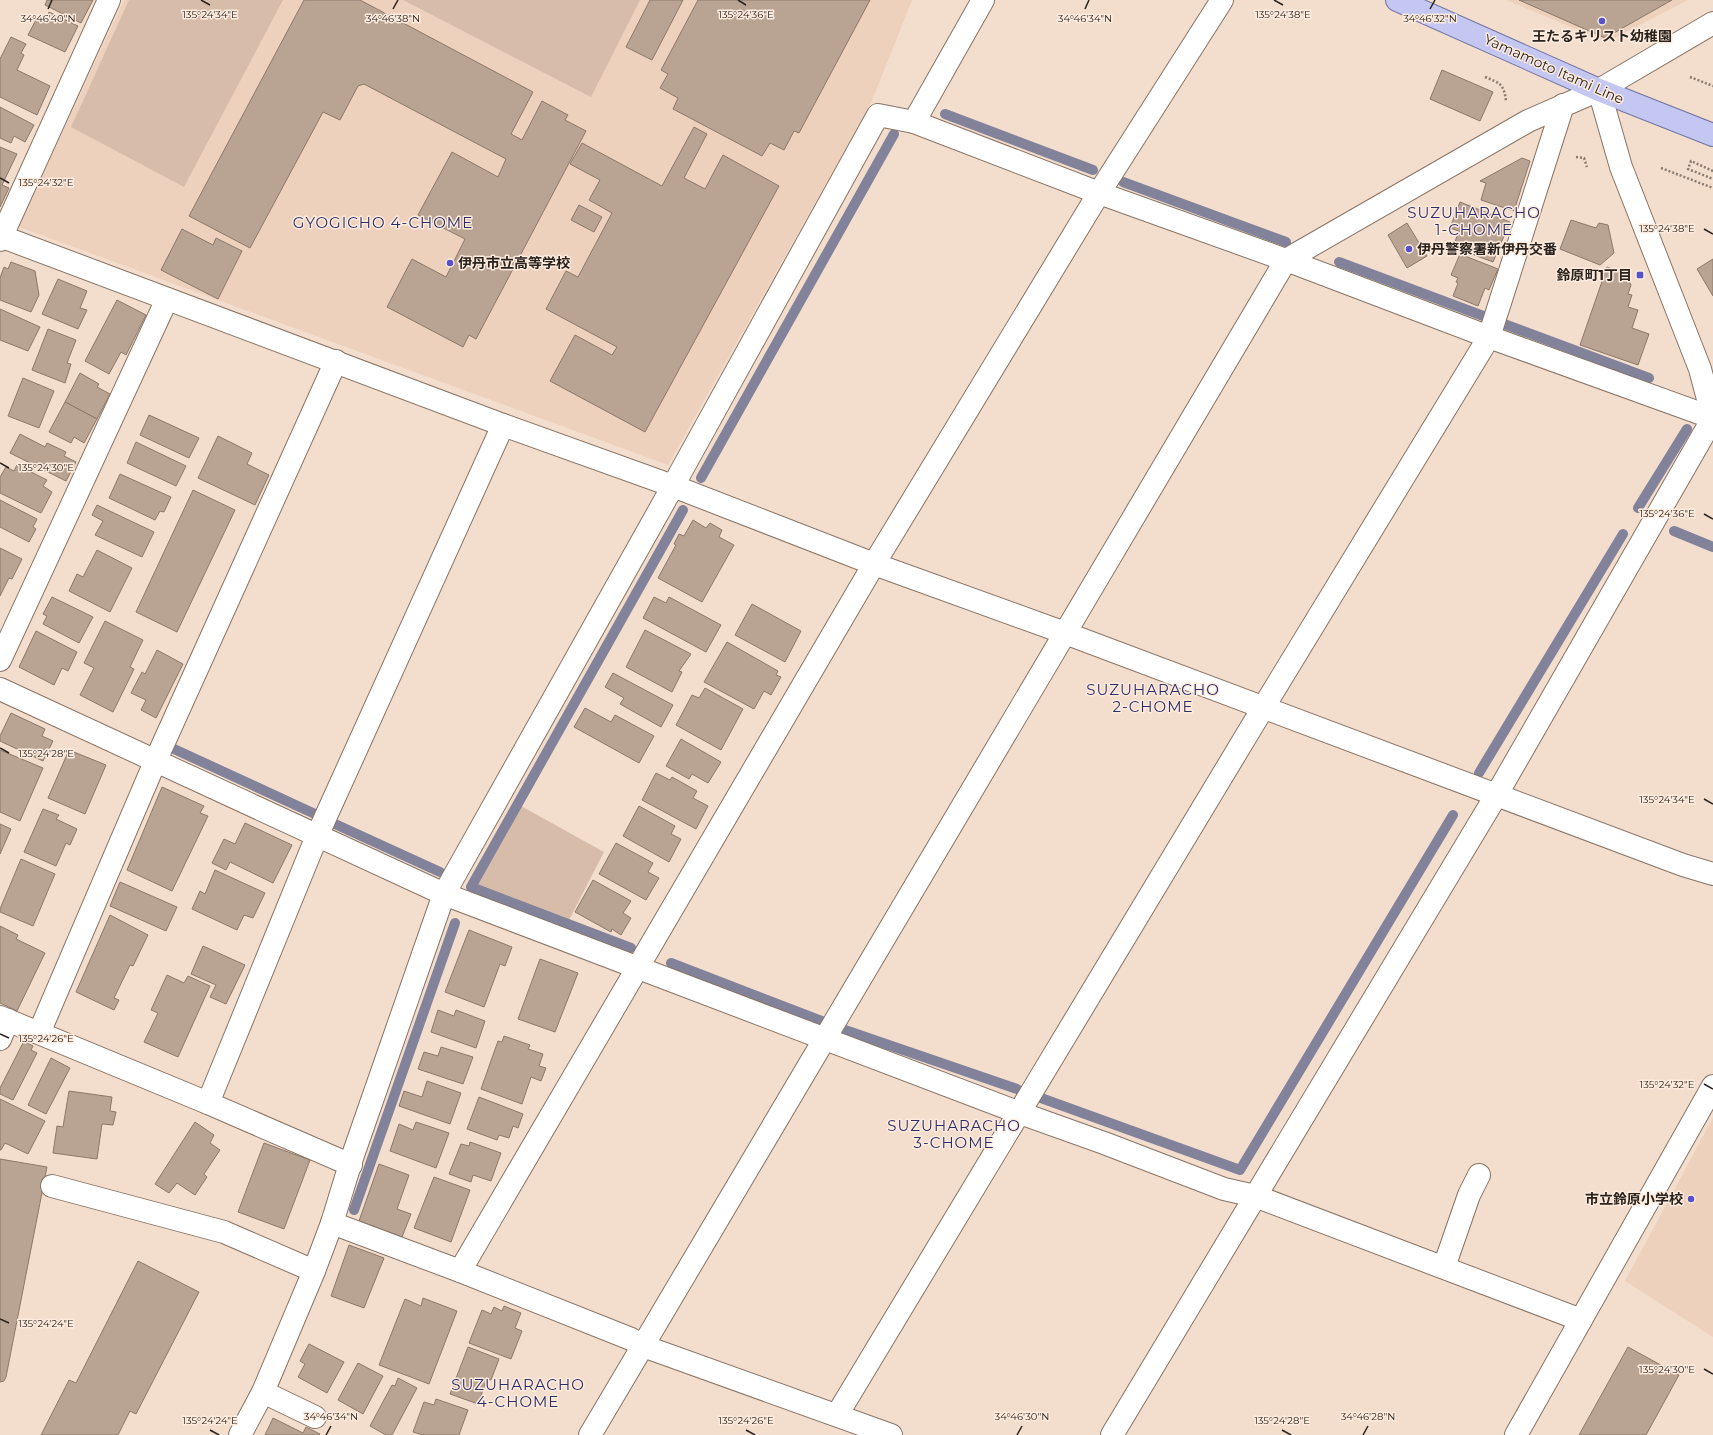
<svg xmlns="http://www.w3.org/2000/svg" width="1713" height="1435" font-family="Montserrat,'Noto Sans JP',sans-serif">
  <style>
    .built { fill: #edd1bd }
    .green { fill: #d7bca9 }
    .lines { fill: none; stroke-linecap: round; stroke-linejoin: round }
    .stream { stroke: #82839a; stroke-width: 10 }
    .building { fill: #b9a494; stroke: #8c7869 }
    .minor-casing { stroke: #887465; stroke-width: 24 }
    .major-casing { stroke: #7375a2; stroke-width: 24 }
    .path { stroke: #897b70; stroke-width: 2.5; stroke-dasharray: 2 2; stroke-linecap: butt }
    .minor { stroke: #fff; stroke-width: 22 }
    .major { stroke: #c3c7f2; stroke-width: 22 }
    .ticks { fill: none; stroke: #2a221c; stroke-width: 1.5 }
    .poi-dot { fill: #5652c9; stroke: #fdebde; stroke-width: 1.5 }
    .labels { text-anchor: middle; stroke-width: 3; stroke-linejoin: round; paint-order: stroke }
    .poi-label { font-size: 14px; font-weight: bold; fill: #2a221c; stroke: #fdebde; text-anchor: start }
    .street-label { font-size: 14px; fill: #2a221c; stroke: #fdebde }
    .neighbourhood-label { font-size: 15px; letter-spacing: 1px; fill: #2d2d67; stroke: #fdebde }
    .ticks-label { font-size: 10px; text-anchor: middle; fill: #2a221c; stroke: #fdebde; stroke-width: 3; stroke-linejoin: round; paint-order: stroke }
  </style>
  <rect width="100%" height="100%" fill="#f3ddcd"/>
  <g class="built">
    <path d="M124,0H912L871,103L668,465L19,227Z"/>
    <path d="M1506,0H1688L1607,42Z"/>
    <path d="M1713,1118V1337L1625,1281Z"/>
  </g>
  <g class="green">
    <path d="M129,0H283L184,187L71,127Z"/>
    <path d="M403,0H640L591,97Z"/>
    <path d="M521,806L604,852L569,920L477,888L476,883Z"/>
  </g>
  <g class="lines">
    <g class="stream">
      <path d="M945,114L1093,170"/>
      <path d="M1123,182L1286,242"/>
      <path d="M1339,262L1486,317"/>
      <path d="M1504,324L1649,378"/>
      <path d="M701,478L894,134"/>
      <path d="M1638,508L1687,429"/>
      <path d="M1674,531L1713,547"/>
      <path d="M174,749L315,814"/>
      <path d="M1479,773L1623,534"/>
      <path d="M335,824L440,872"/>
      <path d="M631,948L471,887L683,510"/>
      <path d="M671,963L827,1023"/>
      <path d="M845,1030L1017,1089"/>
      <path d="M1041,1098L1240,1170L1453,815"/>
      <path d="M354,1210L455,923"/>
    </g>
  </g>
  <g class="building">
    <path d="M47,0H93L81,23L45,5Z"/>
    <path d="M304,0H360L533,92L511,134L522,140L542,101L568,115L565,120L586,131L476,339L469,335L463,347L387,307L412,259L446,277L465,239L418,215L452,152L498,177L506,159L364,84L358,86L340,120L323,112L250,248L189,216Z"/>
    <path d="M650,0H683L652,60L626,47Z"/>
    <path d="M698,0H870L799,133L794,131L784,150L770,143L762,156L673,109L678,98L660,88L668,74L661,70Z"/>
    <path d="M1519,0H1672L1605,38Z"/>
    <path d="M49,12L78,26L65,52L28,35L37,18L45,22Z"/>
    <path d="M11,37L26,44L21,53L24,55L17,70L50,86L37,115L0,97V59Z"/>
    <path d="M1442,70L1493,92L1480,121L1430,99Z"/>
    <path d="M0,107L34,125L25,142L14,136L11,143L0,138Z"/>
    <path d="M694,127L707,134L684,178L705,189L723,155L779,186L645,432L550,381L575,335L612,355L617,347L546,309L566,271L578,277L612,213L589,200L600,180L570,164L582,143L662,186Z"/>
    <path d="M0,147L17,154L2,185L9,188L0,207Z"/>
    <path d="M1522,158L1530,161L1514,211L1481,200L1486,183L1480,181Z"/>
    <path d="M1460,202L1510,222L1493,262L1453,247L1459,231L1450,228Z"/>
    <path d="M579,205L602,217L594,232L571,220Z"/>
    <path d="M1571,220L1596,228L1599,223L1608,225L1614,253L1600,265L1560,249Z"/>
    <path d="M1407,223L1427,256L1407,268L1388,235Z"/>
    <path d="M182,229L213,245L216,238L242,251L218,299L161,270Z"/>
    <path d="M1460,254L1498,269L1489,290L1485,288L1478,306L1453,296L1458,283L1456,282L1458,278L1451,275Z"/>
    <path d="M1713,259V296L1697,269Z"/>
    <path d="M11,262L35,271L39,295L31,312L0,300V278L4,267L8,269Z"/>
    <path d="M1607,267L1625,273L1631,285L1628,294L1632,295L1628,307L1638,310L1632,328L1649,334L1638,365L1580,345Z"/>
    <path d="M58,279L87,291L80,308L87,310L78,329L42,314Z"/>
    <path d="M117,300L146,315L126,355L121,352L109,374L85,361Z"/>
    <path d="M0,309L40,327L28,351L0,340Z"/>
    <path d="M48,329L76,340L67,363L71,364L65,383L32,370Z"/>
    <path d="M80,373L99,384L97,387L110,394L97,419L65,402Z"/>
    <path d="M23,378L54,391L39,428L8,416Z"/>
    <path d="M65,402L97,419L84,443L74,437L71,443L49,432Z"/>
    <path d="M149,415L199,438L189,458L140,435Z"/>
    <path d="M20,434L45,447L47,443L66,452L64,456L76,462L66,481L10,453Z"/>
    <path d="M218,436L252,453L247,464L269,475L255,505L198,478Z"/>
    <path d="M136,442L186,466L176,486L127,463Z"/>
    <path d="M17,465L47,480L43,486L52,492L41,513L0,493V477L6,467L14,471Z"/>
    <path d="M120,474L171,497L164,512L160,511L155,520L109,498Z"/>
    <path d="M193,490L235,510L177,632L136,612Z"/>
    <path d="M0,500L37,519L33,527L36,529L29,542L0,527Z"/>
    <path d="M97,505L154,532L142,557L95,535L103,521L92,515Z"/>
    <path d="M693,520L706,528L710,523L722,530L719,537L734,545L702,602L658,578L676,545L674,544L679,534L684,536Z"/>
    <path d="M0,548L22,559L12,579L9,578L0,596Z"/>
    <path d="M97,550L132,568L110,612L69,591L77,574L83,577Z"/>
    <path d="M52,597L93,617L79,643L43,624L47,616L43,614Z"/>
    <path d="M654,597L666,603L669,597L721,625L706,652L643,618Z"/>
    <path d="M752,604L801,631L785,662L735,635Z"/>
    <path d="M105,621L143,640L130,667L134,669L113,712L80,695L94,668L84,663Z"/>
    <path d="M645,630L691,654L679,671L682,672L672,692L626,667Z"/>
    <path d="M36,631L77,652L68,671L62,668L54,685L19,667Z"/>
    <path d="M727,642L778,671L776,675L781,677L771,695L764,691L754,709L704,682Z"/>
    <path d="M157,650L183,664L156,718L141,710L146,700L131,693L142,672L145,674Z"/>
    <path d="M613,673L673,705L661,727L620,704L624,698L605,687Z"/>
    <path d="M705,688L743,709L721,750L676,725L692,695L699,698Z"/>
    <path d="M585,708L611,722L615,715L654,736L639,763L574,727Z"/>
    <path d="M11,713L45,729L42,736L53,741L43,761L0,741V736Z"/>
    <path d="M681,739L721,762L708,783L692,774L689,779L666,766Z"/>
    <path d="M0,750L43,768L20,821L0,812Z"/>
    <path d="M69,750L106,765L85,814L48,798Z"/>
    <path d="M656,773L670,780L672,777L697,791L693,798L708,806L696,829L642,800Z"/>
    <path d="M162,787L204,806L200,813L208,816L172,891L127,870Z"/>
    <path d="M639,806L675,826L671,834L681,839L669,862L623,836Z"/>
    <path d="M43,809L59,815L56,819L77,829L70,845L66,843L56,866L24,852Z"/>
    <path d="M245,823L292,845L273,883L230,862L226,870L212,863L224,839L235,844Z"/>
    <path d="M0,824L11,829L0,854Z"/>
    <path d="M616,843L653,863L648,872L659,878L646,900L599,874Z"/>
    <path d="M21,859L55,874L33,926L0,912V909Z"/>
    <path d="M215,870L265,893L253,918L244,915L237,930L192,909L200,891L205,894Z"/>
    <path d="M593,880L631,901L623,913L631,918L621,935L612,929L611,932L575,912Z"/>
    <path d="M120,882L177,907L166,931L110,906Z"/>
    <path d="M110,915L148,935L133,966L130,965L114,998L119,1000L114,1010L76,992Z"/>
    <path d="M0,926L18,935L16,939L45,953L17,1011L0,1003Z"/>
    <path d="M469,930L512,947L505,966L500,964L484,1007L445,992Z"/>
    <path d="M203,946L245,965L226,1004L210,997L216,985L191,974Z"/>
    <path d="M540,959L578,973L555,1032L518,1019Z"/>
    <path d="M167,975L184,983L188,976L210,986L178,1057L144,1042L158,1013L151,1010Z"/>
    <path d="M438,1010L454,1016L456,1010L485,1021L476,1048L431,1032Z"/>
    <path d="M504,1036L530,1045L528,1049L543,1054L539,1066L546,1068L541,1081L531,1077L522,1104L481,1089L498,1041L502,1042Z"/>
    <path d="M24,1041L33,1046L31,1050L37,1053L13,1100L0,1094V1088Z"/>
    <path d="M441,1047L473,1057L463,1084L418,1069L424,1052L438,1056Z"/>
    <path d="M51,1058L70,1068L46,1114L28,1105Z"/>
    <path d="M427,1081L461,1093L450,1124L399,1106L404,1091L422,1097Z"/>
    <path d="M69,1091L112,1097L110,1111L116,1112L113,1125L102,1124L97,1159L53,1153L57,1126L63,1127Z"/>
    <path d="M479,1097L523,1114L518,1128L513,1126L509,1138L499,1135L497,1140L467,1129Z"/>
    <path d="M0,1099L45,1121L28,1154L5,1143L1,1150H0Z"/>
    <path d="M195,1122L214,1135L210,1143L220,1150L204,1174L207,1177L195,1195L177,1183L169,1193L155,1184Z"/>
    <path d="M416,1122L449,1133L436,1168L390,1151L399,1124L413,1130Z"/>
    <path d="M470,1142L501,1153L491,1181L473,1175L471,1182L449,1174L461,1144L469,1146Z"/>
    <path d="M264,1143L310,1160L284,1229L238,1212Z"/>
    <path d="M0,1159L47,1167L6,1377L4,1381L0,1382Z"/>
    <path d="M379,1164L409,1175L397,1209L411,1214L402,1237L359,1221Z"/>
    <path d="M434,1177L470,1190L451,1242L414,1228Z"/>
    <path d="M349,1245L384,1258L364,1308L331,1296Z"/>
    <path d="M138,1261L199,1292L136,1414L130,1411L118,1435H41L69,1380L76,1383Z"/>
    <path d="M423,1298L457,1311L429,1384L379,1365L405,1299L421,1306Z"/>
    <path d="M504,1306L521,1313L515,1328L522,1331L511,1359L469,1343L482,1310L491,1314L494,1307L502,1311Z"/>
    <path d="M309,1344L344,1362L327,1393L298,1377L305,1364L300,1361Z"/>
    <path d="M468,1347L499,1359L491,1380L487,1379L478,1404L450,1394Z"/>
    <path d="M1628,1347L1679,1375L1646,1435H1579Z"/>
    <path d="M358,1363L383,1376L363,1414L338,1400Z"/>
    <path d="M398,1378L417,1388L392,1435H386L370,1426L392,1385L395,1386Z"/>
    <path d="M436,1399L468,1410L459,1435H423L413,1432L424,1402L434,1405Z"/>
    <path d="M273,1418L303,1433L306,1427L320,1434L319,1435H265Z"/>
  </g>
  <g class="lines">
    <g class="minor-casing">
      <g id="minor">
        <path d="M914,122L1099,193L1286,260L1489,337L1713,418"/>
        <path d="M0,236L503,425L673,486L874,564L1065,633L1683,865L1713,874"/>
        <path d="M0,240L109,0"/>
        <path d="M0,660L167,299"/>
        <path d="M0,689L444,894L1020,1113L1104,1143L1224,1189L1255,1196L1581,1320"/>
        <path d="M0,1017L208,1103L317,836L503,425"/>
        <path d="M39,1033L155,762L336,361"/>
        <path d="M0,1039L8,1020"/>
        <path d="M208,1103L351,1165"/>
        <path d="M52,1186L224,1232L314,1271"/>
        <path d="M332,1223L460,1271L631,1339L643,1346L891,1435"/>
        <path d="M1444,1267L1469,1195L1479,1175"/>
        <path d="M460,1271L874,564L1099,193L1222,0"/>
        <path d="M263,1392L315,1417"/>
        <path d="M837,1415L1263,708L1489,337L1563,105"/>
        <path d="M240,1435L263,1392L314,1271L332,1223L352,1158L444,894L673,486L878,115L914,122L983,0"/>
        <path d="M590,1435L1286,260L1528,121L1599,90L1713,23"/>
        <path d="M1112,1435L1497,794L1713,418L1700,369L1621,167L1599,90"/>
        <path d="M1516,1435L1713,1086"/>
      </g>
    </g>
    <g class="major-casing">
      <path id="major" d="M1397,0L1599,90L1713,135"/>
    </g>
    <g class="path">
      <path d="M1485,77C1500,83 1504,84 1506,101"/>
      <path d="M1690,77L1713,86"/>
      <path d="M1576,157L1584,158L1587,167"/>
      <path d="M1661,168L1713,188"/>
      <path d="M1713,171L1691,161L1688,169L1713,179"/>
    </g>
    <use href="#minor" class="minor"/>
    <use href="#major" class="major"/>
  </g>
  <path class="ticks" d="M201,0L210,5M738,0L746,5M1274,0L1283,5M48,9L52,0M393,9L398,0M1085,9L1089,0M1430,9L1435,0M0,178L9,183M1704,229L1713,234M0,463L9,468M1704,514L1713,519M0,748L9,753M1704,799L1713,804M0,1034L9,1038M1704,1084L1713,1089M0,1319L9,1323M1704,1369L1713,1374M210,1430L219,1435M746,1430L755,1435M1282,1430L1291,1435M326,1435L331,1426M1017,1435L1022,1426M1363,1435L1368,1426"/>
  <g class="poi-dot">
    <circle cx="1602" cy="21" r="4"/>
    <circle cx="1409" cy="249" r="4"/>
    <circle cx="450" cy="263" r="4"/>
    <rect x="1636" y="271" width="8" height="8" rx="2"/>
    <circle cx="1691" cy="1199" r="4"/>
  </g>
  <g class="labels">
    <g class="poi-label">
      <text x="1602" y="41" text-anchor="middle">王たるキリスト幼稚園</text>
      <text x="1417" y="254">伊丹警察署新伊丹交番</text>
      <text x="458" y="268">伊丹市立高等学校</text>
      <text x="1632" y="280" text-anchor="end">鈴原町1丁目</text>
      <text x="1683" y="1204" text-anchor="end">市立鈴原小学校</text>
    </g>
    <g class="street-label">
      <text transform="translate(1554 69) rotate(24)" y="5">Yamamoto Itami Line</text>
    </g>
    <g class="neighbourhood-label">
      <text x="1474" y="218">SUZUHARACHO<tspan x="1474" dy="17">1-CHOME</tspan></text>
      <text x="383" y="228">GYOGICHO 4-CHOME</text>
      <text x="1153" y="695">SUZUHARACHO<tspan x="1153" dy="17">2-CHOME</tspan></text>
      <text x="954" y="1131">SUZUHARACHO<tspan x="954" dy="17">3-CHOME</tspan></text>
      <text x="518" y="1390">SUZUHARACHO<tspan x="518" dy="17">4-CHOME</tspan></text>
    </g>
  </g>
  <g class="ticks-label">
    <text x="210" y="18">135°24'34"E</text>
    <text x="746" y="18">135°24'36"E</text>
    <text x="1283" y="18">135°24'38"E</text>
    <text x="48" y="22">34°46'40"N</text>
    <text x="393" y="22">34°46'38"N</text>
    <text x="1085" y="22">34°46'34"N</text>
    <text x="1430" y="22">34°46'32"N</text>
    <text x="46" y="186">135°24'32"E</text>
    <text x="1667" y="232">135°24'38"E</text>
    <text x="46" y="471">135°24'30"E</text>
    <text x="1667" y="517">135°24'36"E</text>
    <text x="46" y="757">135°24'28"E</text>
    <text x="1667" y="803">135°24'34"E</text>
    <text x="46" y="1042">135°24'26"E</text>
    <text x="1667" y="1088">135°24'32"E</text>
    <text x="46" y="1327">135°24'24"E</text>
    <text x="1667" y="1373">135°24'30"E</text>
    <text x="331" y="1420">34°46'34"N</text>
    <text x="1022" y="1420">34°46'30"N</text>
    <text x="1368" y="1420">34°46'28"N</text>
    <text x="210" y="1424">135°24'24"E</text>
    <text x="746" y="1424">135°24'26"E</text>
    <text x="1282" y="1424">135°24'28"E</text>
  </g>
</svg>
